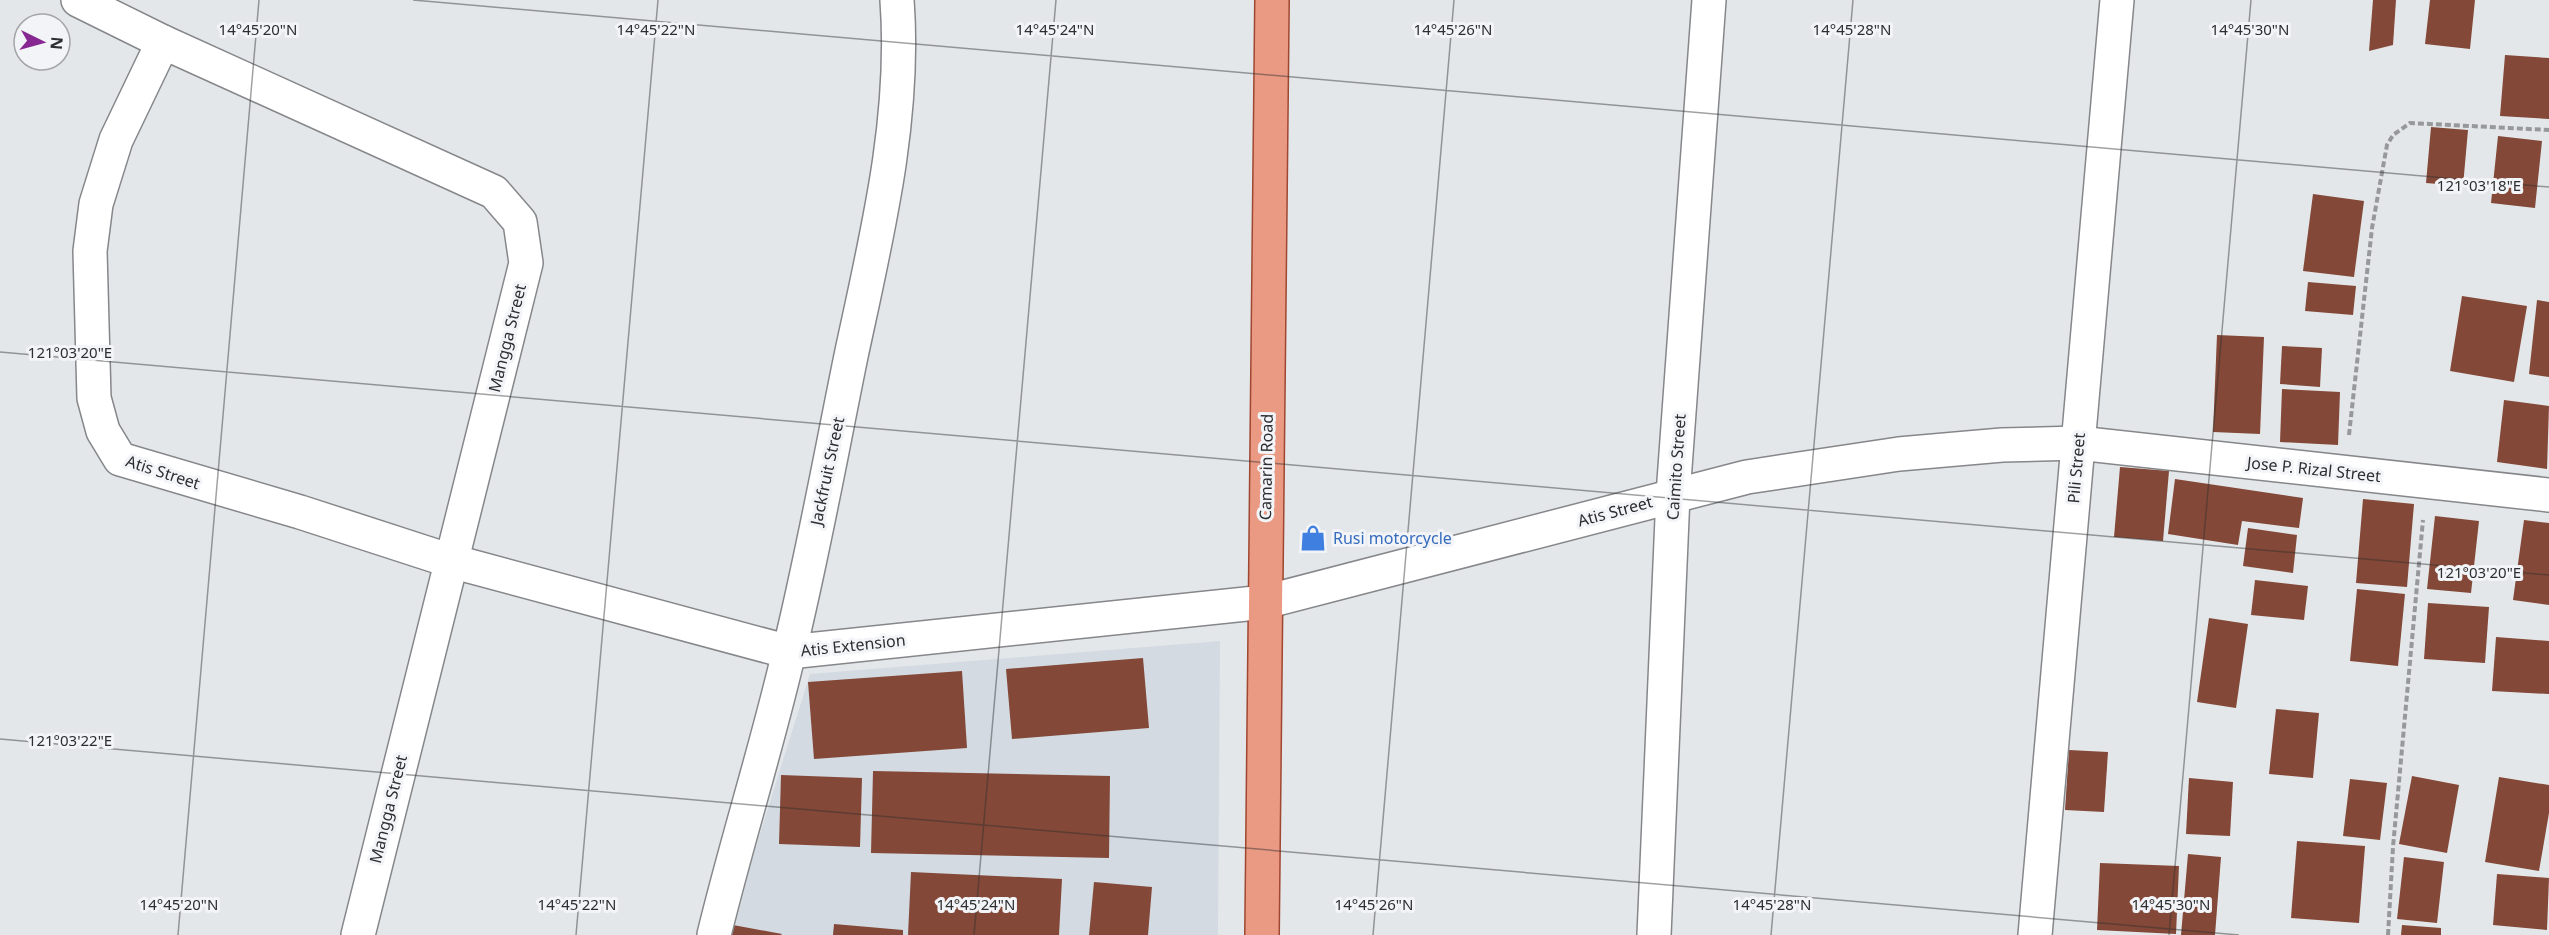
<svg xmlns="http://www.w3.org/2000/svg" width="2549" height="935" font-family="'Noto Sans',sans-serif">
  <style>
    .built { fill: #d3dae2 }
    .building { fill: #834837 }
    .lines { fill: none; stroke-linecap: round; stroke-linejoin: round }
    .minor-casing { stroke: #85878a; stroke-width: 36 }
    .major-casing { stroke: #9f4730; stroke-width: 36 }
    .path { stroke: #96989a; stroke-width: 4; stroke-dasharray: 6 3; stroke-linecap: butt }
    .minor { stroke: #fff; stroke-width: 33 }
    .major { stroke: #ea9983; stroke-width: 33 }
    .ticks { fill: none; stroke: #2d2e2f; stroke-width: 1.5; stroke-opacity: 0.45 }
    .labels { text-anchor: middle; stroke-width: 6; stroke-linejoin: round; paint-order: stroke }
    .street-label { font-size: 16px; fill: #2d2e2f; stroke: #f2f4f7 }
    .shop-label { font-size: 16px; fill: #366cbe; stroke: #f2f4f7; text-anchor: start }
    .ticks-label { font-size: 15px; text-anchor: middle; fill: #2d2e2f; stroke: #f2f4f7; stroke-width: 6; stroke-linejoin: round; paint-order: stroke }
  </style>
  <rect width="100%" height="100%" fill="#e4e7ea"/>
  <path class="built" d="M1220,641L1218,935H733L753,856L810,674Z"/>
  <g class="building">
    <path d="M2373,0H2396L2393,45L2369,51Z"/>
    <path d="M2430,0H2475L2470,49L2425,44Z"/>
    <path d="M2505,55L2549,58V119L2500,116Z"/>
    <path d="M2431,127L2468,130L2463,186L2426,183Z"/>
    <path d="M2498,136L2542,141L2535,208L2491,203Z"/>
    <path d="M2313,194L2364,201L2354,277L2303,271Z"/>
    <path d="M2308,282L2356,286L2353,315L2305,311Z"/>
    <path d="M2462,296L2527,306L2514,382L2450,371Z"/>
    <path d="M2537,300L2549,302V377L2529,374Z"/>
    <path d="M2217,335L2264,337L2260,434L2213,432Z"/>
    <path d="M2282,346L2322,348L2320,387L2280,384Z"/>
    <path d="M2282,389L2340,392L2338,445L2280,442Z"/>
    <path d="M2504,400L2549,406L2547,469L2497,462Z"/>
    <path d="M2120,467L2169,471L2163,541L2114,537Z"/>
    <path d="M2175,479L2303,498L2299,528L2242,521L2238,545L2168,534Z"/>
    <path d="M2363,499L2414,504L2407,587L2356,583Z"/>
    <path d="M2435,516L2479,521L2471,593L2427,589Z"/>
    <path d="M2524,520L2549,523V605L2513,600Z"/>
    <path d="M2248,528L2297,535L2293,573L2243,566Z"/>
    <path d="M2255,580L2308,586L2304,620L2251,615Z"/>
    <path d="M2357,589L2405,594L2398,666L2350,661Z"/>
    <path d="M2428,603L2489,607L2485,663L2424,659Z"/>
    <path d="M2209,618L2248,624L2236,708L2197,702Z"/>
    <path d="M2496,637L2549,641V694L2492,691Z"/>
    <path d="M1143,658L1149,728L1012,739L1006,669Z"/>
    <path d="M962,671L967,748L814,759L808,682Z"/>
    <path d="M2276,709L2319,713L2313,778L2269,774Z"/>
    <path d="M2069,750L2108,752L2104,812L2065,810Z"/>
    <path d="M873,771L1110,776L1109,858L871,853Z"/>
    <path d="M781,775L862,778L860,847L779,844Z"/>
    <path d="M2412,776L2459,785L2447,853L2399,844Z"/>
    <path d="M2499,777L2549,785V813L2539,871L2485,862Z"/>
    <path d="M2189,778L2233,782L2230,836L2186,834Z"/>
    <path d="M2350,779L2387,783L2380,840L2343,836Z"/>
    <path d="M2297,841L2365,846L2359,923L2291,918Z"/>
    <path d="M2188,854L2221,857L2215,935H2181Z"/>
    <path d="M2404,857L2444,862L2437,923L2397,919Z"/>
    <path d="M2100,863L2179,866L2176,934L2097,930Z"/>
    <path d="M911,872L1062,879L1059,935H908Z"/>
    <path d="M2497,874L2549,878L2547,930L2493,925Z"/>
    <path d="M1094,882L1152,887L1148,935H1089Z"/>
    <path d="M834,924L903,930V935H833Z"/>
    <path d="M733,925L782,934L781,935H731Z"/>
    <path d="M2402,925L2441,928V935H2401Z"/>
  </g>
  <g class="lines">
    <g class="minor-casing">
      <g id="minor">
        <path d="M78,0L163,42L494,192L520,222L526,263L358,935"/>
        <path d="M163,42L116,140L96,204L90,251L94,398L103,431L120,459L300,512L451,561L789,652L1265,602L1747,477L1899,454L2002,445L2078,443L2549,495"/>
        <path d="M714,935C737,840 767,747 789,652C813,554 831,454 851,356C876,239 906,120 897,0"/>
        <path d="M1654,935L1673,495L1709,0"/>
        <path d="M2035,935L2117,0"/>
      </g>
    </g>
    <g class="major-casing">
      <path id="major" d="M1262,935L1272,0"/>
    </g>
    <g class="path">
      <path d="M2349,435L2372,228L2387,145L2393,135L2410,123L2549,130"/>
      <path d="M2388,935L2393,847L2423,520"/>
    </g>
    <use href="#minor" class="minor"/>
    <use href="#major" class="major"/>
  </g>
  <path class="ticks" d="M413,0L2549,187M0,352L2549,575M0,739L2239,935M178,935L259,0M576,935L658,0M974,935L1056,0M1373,935L1454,0M1771,935L1853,0M2169,935L2251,0"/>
  <defs>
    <g id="shop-bare" transform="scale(2.07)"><path d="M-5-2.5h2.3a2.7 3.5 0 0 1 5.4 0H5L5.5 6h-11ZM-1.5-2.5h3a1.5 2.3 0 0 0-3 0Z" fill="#3f7fe0" stroke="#f2f4f7" stroke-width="2.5" paint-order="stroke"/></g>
  </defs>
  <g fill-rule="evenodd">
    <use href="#shop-bare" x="1313" y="538"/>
  </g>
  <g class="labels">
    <g class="street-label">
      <text transform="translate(507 338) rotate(-76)" y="6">Mangga Street</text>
      <text transform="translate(1266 467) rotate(-89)" y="6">Camarin Road</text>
      <text transform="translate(1676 467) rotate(-86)" y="6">Caimito Street</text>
      <text transform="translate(2076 468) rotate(-85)" y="6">Pili Street</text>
      <text transform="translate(2314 469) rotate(6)" y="6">Jose P. Rizal Street</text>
      <text transform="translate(827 471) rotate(-78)" y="6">Jackfruit Street</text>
      <text transform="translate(163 472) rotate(18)" y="6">Atis Street</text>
      <text transform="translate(1615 511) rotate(-15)" y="6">Atis Street</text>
      <text transform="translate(853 645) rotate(-6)" y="6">Atis Extension</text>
      <text transform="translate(388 809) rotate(-76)" y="6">Mangga Street</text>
    </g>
    <g class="shop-label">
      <text x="1333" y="544">Rusi motorcycle</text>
    </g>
  </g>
  <g class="ticks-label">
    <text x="258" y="35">14°45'20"N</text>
    <text x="656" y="35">14°45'22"N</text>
    <text x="1055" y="35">14°45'24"N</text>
    <text x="1453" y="35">14°45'26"N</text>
    <text x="1852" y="35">14°45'28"N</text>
    <text x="2250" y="35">14°45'30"N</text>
    <text x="2479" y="191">121°03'18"E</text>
    <text x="70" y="358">121°03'20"E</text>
    <text x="2479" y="578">121°03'20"E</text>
    <text x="70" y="746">121°03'22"E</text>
    <text x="179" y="910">14°45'20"N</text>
    <text x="577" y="910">14°45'22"N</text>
    <text x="976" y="910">14°45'24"N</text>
    <text x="1374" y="910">14°45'26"N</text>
    <text x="1772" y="910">14°45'28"N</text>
    <text x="2171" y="910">14°45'30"N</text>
  </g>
  <g transform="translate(42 42) rotate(95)"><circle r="28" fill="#f2f4f7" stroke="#a3a5a7" stroke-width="1.5"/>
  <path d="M0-4.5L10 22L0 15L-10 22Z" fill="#872892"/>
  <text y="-9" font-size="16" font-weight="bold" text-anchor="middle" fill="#2d2e2f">N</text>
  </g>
</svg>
